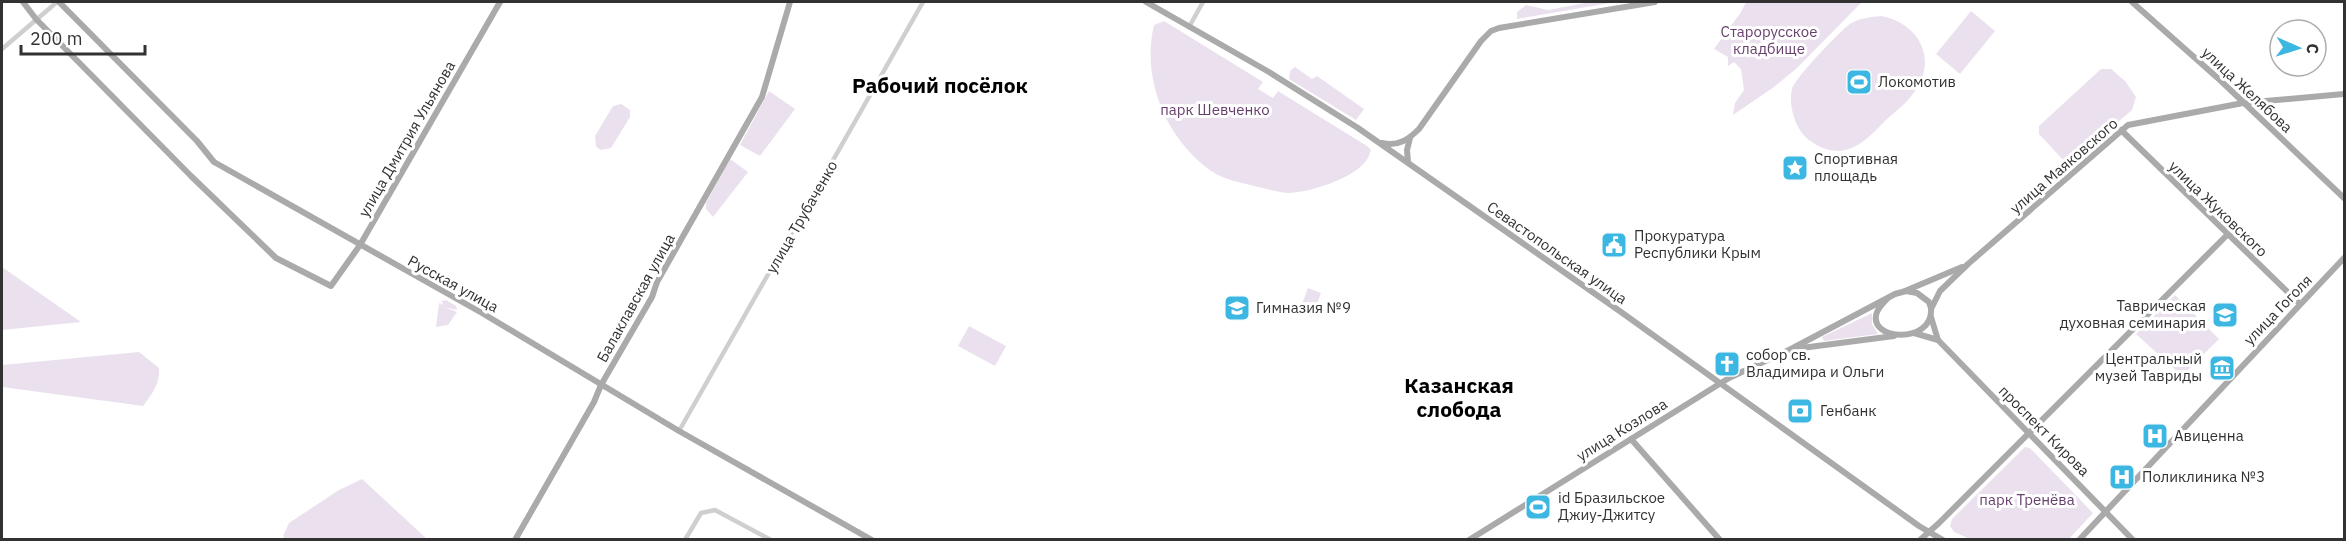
<svg xmlns="http://www.w3.org/2000/svg" width="2346" height="541" font-family="'IBM Plex Sans',sans-serif">
  <style>
    .green { fill: #ebe1ee }
    .lines { fill: none; stroke-linecap: round; stroke-linejoin: round }
    .minor { stroke: #cfcfcf; stroke-width: 4.5 }
    .major { stroke: #aaa; stroke-width: 6 }
    .labels { text-anchor: middle; stroke-width: 6; stroke-linejoin: round; paint-order: stroke }
    .park-label { font-size: 15px; fill: #673f6d; stroke: #fff }
    .poi-label { font-size: 15px; fill: #323232; stroke: #fff; text-anchor: start }
    .street-label { font-size: 15px; fill: #323232; stroke: #fff }
    .district-label { font-size: 21px; font-weight: bold; fill: #000; stroke: #fff }
  </style>
  <rect width="100%" height="100%" fill="#fff"/>
  <g class="green">
    <path d="M1590,2H1616L1517,19V12L1526,5L1548,10Z"/>
    <path d="M1746,2H1862L1797,68L1774,87L1733,115L1735,103L1744,90L1741,69L1734,62L1728,66V57L1714,49L1741,12Z"/>
    <path d="M1971,11L1995,31L1960,74L1936,54Z"/>
    <path d="M1881,16C1917,22 1939,58 1915,91C1908,102 1896,111 1886,120C1874,132 1863,145 1846,150C1834,153 1822,149 1812,142C1796,133 1788,106 1792,89C1795,78 1840,31 1850,24C1860,18 1870,17 1881,16Z"/>
    <path d="M1164,21L1263,82L1258,89L1273,98L1278,91L1367,146L1371,150C1367,165 1356,171 1343,178C1328,185 1307,192 1290,193C1280,193 1268,189 1258,187C1243,183 1224,180 1211,171C1166,139 1141,79 1154,25Z"/>
    <path d="M1295,67L1312,79L1317,76L1364,109L1356,120L1289,79L1290,71Z"/>
    <path d="M2101,69H2111L2125,81L2136,97L2132,110L2075,159L2065,162L2039,134V126Z"/>
    <path d="M769,91L795,109L760,156L740,145Z"/>
    <path d="M621,104L630,110V117L611,148L601,150L596,147L595,136L613,106Z"/>
    <path d="M730,159L748,172L713,217L706,209V203Z"/>
    <path d="M2,267L81,322L2,330Z"/>
    <path d="M1308,288L1321,293L1312,317L1299,312Z"/>
    <path d="M2175,295L2219,339L2182,376L2136,334Z"/>
    <path d="M446,300L456,306L457,310L444,307L457,312L448,325L436,327L439,303L443,305L442,301Z"/>
    <path d="M1872,313V324L1878,334L1824,341L1822,337Z"/>
    <path d="M969,326L1006,346L995,366L958,346Z"/>
    <path d="M139,352L159,368C160,384 152,394 143,406L2,387V365Z"/>
    <path d="M2025,447L2030,448L2093,513L2069,539H1970L1954,532L1950,526L1952,519Z"/>
    <path d="M362,479L427,539H285L283,536L289,523L339,490Z"/>
  </g>
  <g class="lines">
    <g class="minor">
      <path d="M1189,27L1203,2"/>
      <path d="M2,49L57,2"/>
      <path d="M679,431L923,2"/>
      <path d="M685,540L701,513L715,510L771,540"/>
    </g>
    <g class="major">
      <path d="M23,2L36,19L191,176L276,258L331,286L360,245L500,2"/>
      <path d="M59,2L197,141L214,162L482,313L679,431L872,540"/>
      <path d="M1146,2L1269,72L1358,128L1621,312L1919,526L1943,540"/>
      <path d="M2132,2L2221,81L2344,198"/>
      <path d="M2121,130L2300,304"/>
      <path d="M1382,143C1398,147 1409,139 1419,129L1481,41L1491,31L1499,28L1655,2"/>
      <path d="M1408,162L1407,150L1410,138"/>
      <path d="M1905,291L1962,267"/>
      <path d="M1932,307L1940,291L1968,264L2128,125L2243,103L2344,94"/>
      <path d="M1931,317L1938,340"/>
      <path d="M1914,333L1938,340L2133,540"/>
      <path d="M1794,349L1894,336"/>
      <path d="M1631,439L1720,540"/>
      <path d="M515,540L594,402L601,385L652,297L657,282L762,97L790,2"/>
      <path d="M1469,540L1729,378L1791,349L1895,294L1906,291L1917,293L1929,302L1931,308C1934,345 1866,341 1877,312C1879,307 1885,301 1889,297"/>
      <path d="M1920,540L1939,523L2227,235"/>
      <path d="M2079,540L2344,258"/>
    </g>
  </g>
  <defs>
    <g id="stadium-square" transform="scale(1.35)"><rect x="-9" y="-9" width="18" height="18" rx="4" fill="#3cb7e1" stroke="#fff"/><path d="M0-5a6.5 5 0 1 0 0 10a6.5 5 0 1 0 0-10ZM-3.5-1.8h7v3.6h-7Z" fill="#fff"/></g>
    <g id="sight-square" transform="scale(1.35)"><rect x="-9" y="-9" width="18" height="18" rx="4" fill="#3cb7e1" stroke="#fff"/><path d="M0-6L1.8-2.2L6-1.7L2.9 1.2L3.7 5.4L0 3.3L-3.7 5.4L-2.9 1.2L-6-1.7L-1.8-2.2Z" fill="#fff"/></g>
    <g id="civic-square" transform="scale(1.35)"><rect x="-9" y="-9" width="18" height="18" rx="4" fill="#3cb7e1" stroke="#fff"/><path d="M-.6-6.5H3V-4.5H.6V-3L4-1V1h2V6H-6V1h2V-1L-.6-3ZM-1.2 2.5V6h2.4V2.5Z" fill="#fff"/></g>
    <g id="school-square" transform="scale(1.35)"><rect x="-9" y="-9" width="18" height="18" rx="4" fill="#3cb7e1" stroke="#fff"/><path d="M0-5L7-2L0 1L-7-2ZM-4 1L0 2.5L4 1V4Q0 6-4 4Z" fill="#fff"/></g>
    <g id="university-square" transform="scale(1.35)"><rect x="-9" y="-9" width="18" height="18" rx="4" fill="#3cb7e1" stroke="#fff"/><path d="M0-5L7-2L0 1L-7-2ZM-4 1L0 2.5L4 1V4Q0 6-4 4Z" fill="#fff"/></g>
    <g id="church-square" transform="scale(1.35)"><rect x="-9" y="-9" width="18" height="18" rx="4" fill="#3cb7e1" stroke="#fff"/><path d="M-1.2-6h2.4v3.5h3.3v2.4h-3.3V6h-2.4V-.1h-3.3v-2.4h3.3Z" fill="#fff"/></g>
    <g id="museum-square" transform="scale(1.35)"><rect x="-9" y="-9" width="18" height="18" rx="4" fill="#3cb7e1" stroke="#fff"/><path d="M0-6L6-3V-2H-6V-3ZM-5-1h2V3h-2ZM-1-1h2V3h-2ZM3-1h2V3H3ZM-6 4H6V6H-6Z" fill="#fff"/></g>
    <g id="bank-square" transform="scale(1.35)"><rect x="-9" y="-9" width="18" height="18" rx="4" fill="#3cb7e1" stroke="#fff"/><path d="M-6-4H6V4H-6ZM0-2.3a2.3 2.3 0 1 0 0 4.6a2.3 2.3 0 1 0 0-4.6Z" fill="#fff"/></g>
    <g id="hospital-square" transform="scale(1.35)"><rect x="-9" y="-9" width="18" height="18" rx="4" fill="#3cb7e1" stroke="#fff"/><path d="M-5-5h3v3.5h4V-5h3V5h-3V1.5h-4V5h-3Z" fill="#fff"/></g>
  </defs>
  <g fill-rule="evenodd">
    <use href="#stadium-square" x="1859" y="82"/>
    <use href="#sight-square" x="1795" y="168"/>
    <use href="#civic-square" x="1614" y="245"/>
    <use href="#school-square" x="1237" y="308"/>
    <use href="#university-square" x="2225" y="315"/>
    <use href="#church-square" x="1727" y="364"/>
    <use href="#museum-square" x="2222" y="368"/>
    <use href="#bank-square" x="1800" y="411"/>
    <use href="#hospital-square" x="2155" y="436"/>
    <use href="#hospital-square" x="2122" y="477"/>
    <use href="#stadium-square" x="1538" y="507"/>
  </g>
  <g class="labels">
    <g class="park-label">
      <text x="1769" y="37">Старорусское<tspan x="1769" dy="17">кладбище</tspan></text>
      <text x="1215" y="115">парк Шевченко</text>
      <text x="2027" y="505">парк Тренёва</text>
    </g>
    <g class="poi-label">
      <text x="1878" y="87">Локомотив</text>
      <text x="1814" y="164">Спортивная<tspan x="1814" dy="17">площадь</tspan></text>
      <text x="1634" y="241">Прокуратура<tspan x="1634" dy="17">Республики Крым</tspan></text>
      <text x="2206" y="311" text-anchor="end">Таврическая<tspan x="2206" dy="17">духовная семинария</tspan></text>
      <text x="1256" y="313">Гимназия №9</text>
      <text x="1746" y="360">собор св.<tspan x="1746" dy="17">Владимира и Ольги</tspan></text>
      <text x="2202" y="364" text-anchor="end">Центральный<tspan x="2202" dy="17">музей Тавриды</tspan></text>
      <text x="1820" y="416">Генбанк</text>
      <text x="2174" y="441">Авиценна</text>
      <text x="2142" y="482">Поликлиника №3</text>
      <text x="1558" y="503">id Бразильское<tspan x="1558" dy="17">Джиу-Джитсу</tspan></text>
    </g>
    <g class="street-label">
      <text transform="translate(2247 90) rotate(43)" y="5">улица Желябова</text>
      <text transform="translate(407 139) rotate(-60)" y="5">улица Дмитрия Ульянова</text>
      <text transform="translate(2064 166) rotate(-41)" y="5">улица Маяковского</text>
      <text transform="translate(2218 209) rotate(44)" y="5">улица Жуковского</text>
      <text transform="translate(802 217) rotate(-60)" y="5">улица Трубаченко</text>
      <text transform="translate(1557 253) rotate(35)" y="5">Севастопольская улица</text>
      <text transform="translate(453 284) rotate(29)" y="5">Русская улица</text>
      <text transform="translate(636 298) rotate(-61)" y="5">Балаклавская улица</text>
      <text transform="translate(2278 310) rotate(-46)" y="5">улица Гоголя</text>
      <text transform="translate(1622 430) rotate(-32)" y="5">улица Козлова</text>
      <text transform="translate(2044 431) rotate(45)" y="5">проспект Кирова</text>
    </g>
    <g class="district-label">
      <text x="940" y="93">Рабочий посёлок</text>
      <text x="1459" y="393">Казанская<tspan x="1459" dy="24">слобода</tspan></text>
    </g>
  </g>
  <rect width="2346" height="541" fill="none" stroke="#323232" stroke-width="6"/>
  <g transform="translate(2298 48) rotate(93)"><circle r="28" fill="#ffffff" stroke="#adadad" stroke-width="1.5"/>
  <path d="M0-4.5L10 22L0 15L-10 22Z" fill="#3cb7e1"/>
  <text y="-9" font-size="16" font-weight="bold" text-anchor="middle" fill="#323232">С</text>
  </g>
  <path d="M21 45v9h124v-9" fill="none" stroke="#323232" stroke-width="3"/>
  <text x="30" y="45" font-size="18" fill="#323232" stroke="#ffffff" stroke-width="4.5" paint-order="stroke">200 m</text>
</svg>
